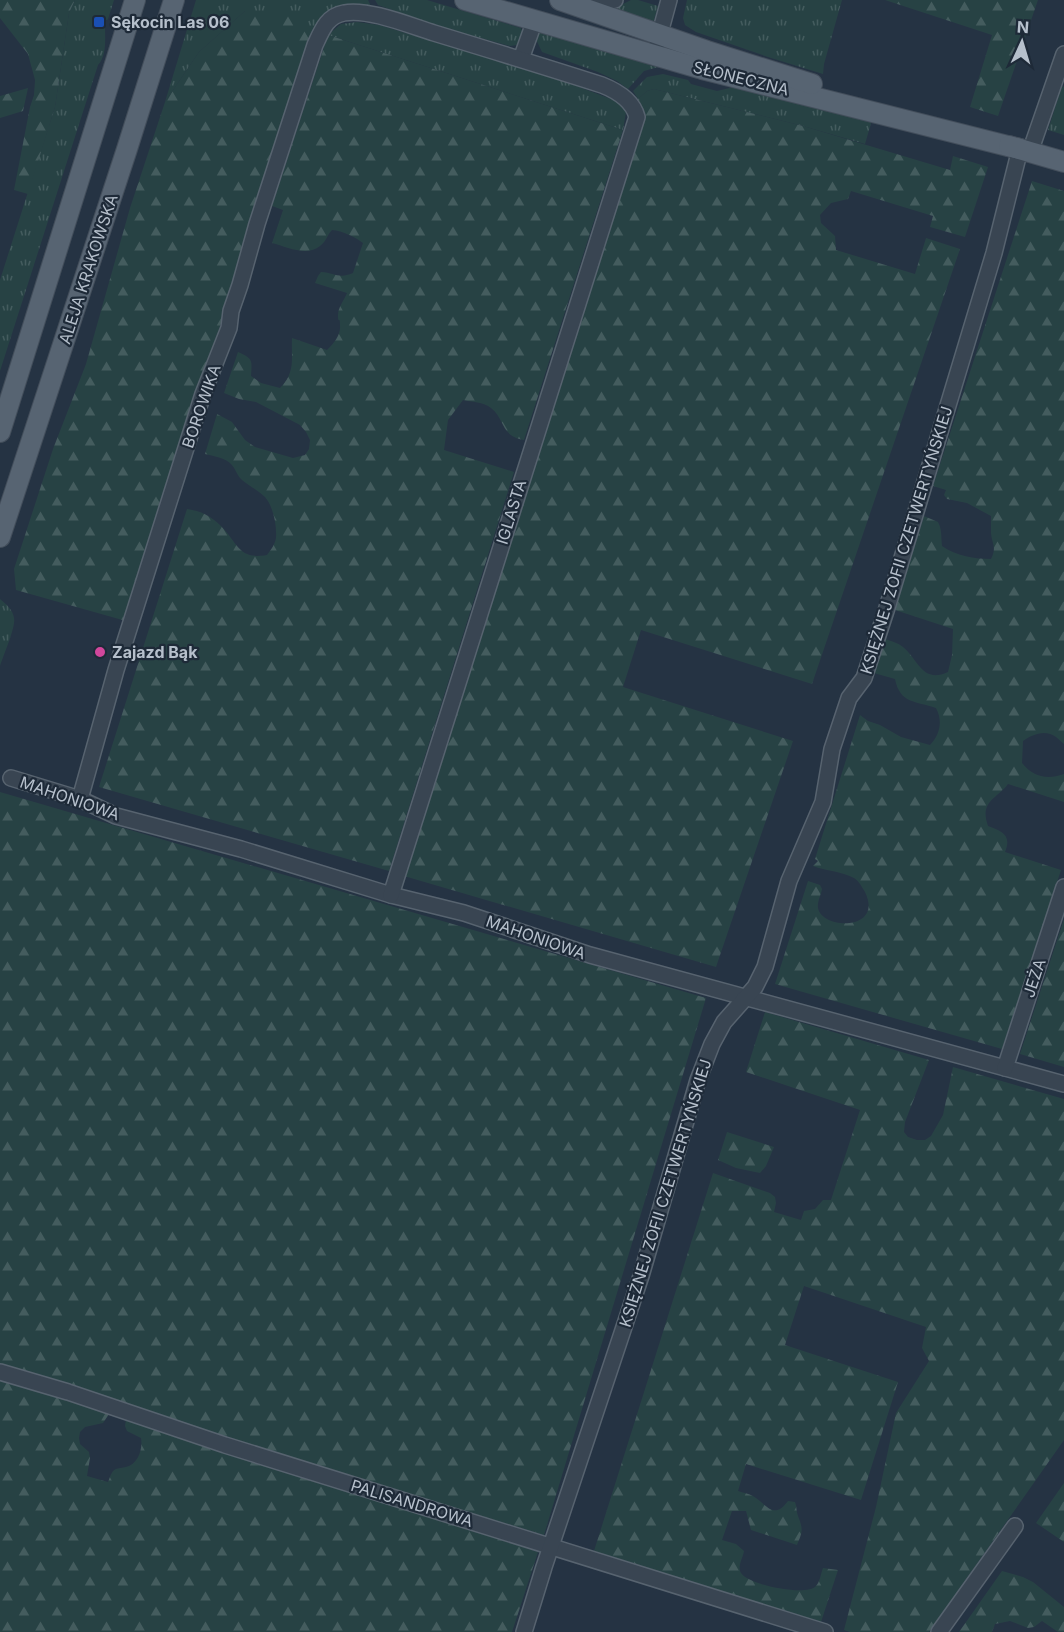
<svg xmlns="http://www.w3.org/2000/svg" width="1064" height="1632" font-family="Inter,sans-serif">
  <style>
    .grass { fill: url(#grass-tufts) }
    .forest { fill: url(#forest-firs) }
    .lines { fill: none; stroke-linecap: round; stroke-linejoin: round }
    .minor-casing { stroke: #57636f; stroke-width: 18 }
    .major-casing { stroke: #434e5b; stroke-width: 22 }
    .minor { stroke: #394552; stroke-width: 15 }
    .major { stroke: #576472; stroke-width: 20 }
    .transit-dot { fill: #1a4fb4; stroke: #1e2a38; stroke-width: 2 }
    .hotel-dot { fill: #d1479c; stroke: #1e2a38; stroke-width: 2 }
    .labels { text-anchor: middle; stroke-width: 4.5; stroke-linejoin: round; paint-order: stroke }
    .poi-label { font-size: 16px; font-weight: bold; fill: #b6c0cc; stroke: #1e2a38; text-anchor: start }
    .street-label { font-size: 16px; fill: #b6c0cc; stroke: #1e2a38 }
  </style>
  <defs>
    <pattern id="grass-tufts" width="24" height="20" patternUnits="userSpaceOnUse" patternTransform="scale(1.5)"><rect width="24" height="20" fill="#274244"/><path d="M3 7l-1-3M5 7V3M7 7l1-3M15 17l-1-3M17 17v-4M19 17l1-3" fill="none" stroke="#445c5e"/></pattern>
    <pattern id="forest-firs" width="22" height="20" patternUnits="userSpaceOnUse" patternTransform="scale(1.5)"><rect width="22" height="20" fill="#274244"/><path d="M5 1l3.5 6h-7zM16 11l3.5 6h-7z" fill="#445c5e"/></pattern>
  </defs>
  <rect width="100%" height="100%" fill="#253343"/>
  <g class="grass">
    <path d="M75,0H114L108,19L107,20L98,18L95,25L99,28L101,24L105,26C105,38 107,56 98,65L0,371V280L55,107L69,13Z"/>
    <path d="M196,0H368L371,6C333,5 338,3 314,32L245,11L199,52L165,102Z"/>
    <path d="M375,0H427L521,28L523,35L517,45L510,46L440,27L378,5Z"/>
    <path d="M631,0H638L658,6L653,23L609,7L619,6Z"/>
    <path d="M687,0H842L824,64L823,74L768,57L696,32L685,25L683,18Z"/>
    <path d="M357,22L379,25L492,59L515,63L619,102L626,112L623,130L328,35L341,24Z"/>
    <path d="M539,33H544L662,66L644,71L628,89L617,81L598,72L542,52L535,37Z"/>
    <path d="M663,74L688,80L691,84L717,91L734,87L872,120L865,144L803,126L654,89L647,91L638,99L633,91L647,77Z"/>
    <path d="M1062,86L1064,87V135L1048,130Z"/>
    <path d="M0,599C6,604 13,610 14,618C16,627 3,656 0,666Z"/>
  </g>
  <g class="forest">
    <path d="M0,0H75L69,13L55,107L28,194L14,190L30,107L34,95L35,80L28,54L0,18Z"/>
    <path d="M885,0H1038L998,116L970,107L992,35Z"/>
    <path d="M245,11H272L300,17L314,32L126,621L16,590L14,569L53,449L86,364L130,208L165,102L199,52Z"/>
    <path d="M328,35L623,130L524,440C500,436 506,420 491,408C484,402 471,402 463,400L448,420L444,450L514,472L389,871L99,787L187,509C201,511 211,516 221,526C238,543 238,560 267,555C271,550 275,544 276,538C277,525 273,506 265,497C258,490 249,486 242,480C237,476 236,469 231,464C226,458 213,456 205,454L217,414L232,422L245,440L255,447L293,458L305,455L309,449L310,440L306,432L300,425L256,402L239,399L224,393L238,352C253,359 252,359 251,376L261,383L280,388C296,372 291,359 292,338L327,350C334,343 341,335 340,325C340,315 338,325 338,315C338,308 344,300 347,293L315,283L318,276L321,272C335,273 339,279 353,273L363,243C355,237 343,231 332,230C327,235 326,242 320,246C307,257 287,247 272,243L283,210L272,206Z"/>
    <path d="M28,88L23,111L0,118V96Z"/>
    <path d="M654,89L803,126L950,170L953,156L988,167L965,237L930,227L933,216L851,191L848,199L831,203L820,215L821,223L835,236L836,250L915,274L926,238L960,249L812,684L641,630L623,687L793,741L716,967L404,876L639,135L638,99L647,91Z"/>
    <path d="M1032,181L1064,191V744C1061,742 1059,739 1056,737C1046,729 1032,734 1023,741L1022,763C1033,777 1047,780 1064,774V802L1008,784C997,799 979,801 988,826C1002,831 1012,835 1005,852L1061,870L1002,1049L775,984L808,881L820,885L822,889C821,895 817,902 818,908C822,930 884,931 865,892C862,887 859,881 854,878C841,871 826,871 813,866L818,861L815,859L860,715L868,721L880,725L901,737L930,745C940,735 943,721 936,708C916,701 900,704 895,679L874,673L885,639C891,641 898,643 903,647C918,659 922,684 948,672L952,655L953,629L895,610L924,516L938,522C942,529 941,537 942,546C956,556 975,559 991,559C997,547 992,544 991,533C991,527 991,522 991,516L967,503L947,499L944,495L946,490L933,486Z"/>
    <path d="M0,792L706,998L544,1535L393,1490L0,1368Z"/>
    <path d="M1064,919V1067L1020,1054Z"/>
    <path d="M765,1012L929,1060L905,1122L904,1132L908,1137L917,1140H925L931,1136L943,1115L953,1067L1064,1099V1440L929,1632H850L844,1630L876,1507L896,1413L929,1361L922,1348L926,1327L804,1286L785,1345L898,1382L861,1500L746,1464L738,1491C744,1493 751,1494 756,1498C768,1507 775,1519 788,1501L795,1502C797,1507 796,1511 798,1516C803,1529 803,1531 797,1545L751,1530L746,1511H732L722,1540L736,1544L744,1551C743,1558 737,1566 741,1573C748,1585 807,1597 816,1586C820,1582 821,1573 823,1568L838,1570L821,1622L594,1551L713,1173L770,1193L775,1197L776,1203L774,1212L801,1220L804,1211L815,1209L823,1200H831L860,1110L746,1072Z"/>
    <path d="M727,1132L774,1147L766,1166L760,1173L736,1168L718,1160Z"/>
    <path d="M0,1379L109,1414L103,1423L85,1427L80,1432L79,1438L80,1444L89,1452L90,1458L87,1476L108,1482C110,1478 111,1471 116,1469C118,1468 123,1468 126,1467C138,1464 143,1449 141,1438L127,1431L125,1426L126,1419L538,1552L512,1632H0Z"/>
    <path d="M1064,1483V1542L1036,1523Z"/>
    <path d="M1002,1571L1023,1577L1033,1582L1064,1607V1632H1058L1042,1621L1034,1627L1028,1628L1010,1621L995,1624L992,1632H959Z"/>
  </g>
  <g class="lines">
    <g class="minor-casing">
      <g id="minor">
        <path d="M580,0L608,1L615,0"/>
        <path d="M657,44L669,0"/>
        <path d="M521,59L535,20"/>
        <path d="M1030,152L1064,54"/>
        <path d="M11,778L80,799L116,816L241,849L391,895L464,913L590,955L1064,1084"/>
        <path d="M80,799L116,670L203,394L229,328L231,311L240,285L257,224L315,45C322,30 327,16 344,13C368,8 411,26 434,33C490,50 546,67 602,85C617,91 633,101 637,117L391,895"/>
        <path d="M1005,1068L1064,887"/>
        <path d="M0,1372L68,1392L225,1445L825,1632"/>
        <path d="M524,1632L544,1567L641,1276L698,1080L712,1044L724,1022L755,987L765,967L789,881L823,802L832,749L849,698L864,678L886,611L994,253L1020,149"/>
        <path d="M939,1632L1015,1526"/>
      </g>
    </g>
    <g class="major-casing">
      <g id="major">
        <path d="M465,0L702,69L1020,149"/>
        <path d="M560,0L707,51L812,84"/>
        <path d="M1009,146L1064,162"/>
        <path d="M0,432L135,0"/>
        <path d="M0,537L127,149L174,0"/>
      </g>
    </g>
    <use href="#minor" class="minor"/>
    <use href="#major" class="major"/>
  </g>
  <rect class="transit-dot" x="93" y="16" width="12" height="12" rx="3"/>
  <circle class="hotel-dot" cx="100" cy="652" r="6"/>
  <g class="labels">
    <g class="poi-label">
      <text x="111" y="28">Sękocin Las 06</text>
      <text x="112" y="658">Zajazd Bąk</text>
    </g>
    <g class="street-label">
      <text transform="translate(741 78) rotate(14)" y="6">SŁONECZNA</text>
      <text transform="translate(88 269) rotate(-72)" y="6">ALEJA KRAKOWSKA</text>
      <text transform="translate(201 406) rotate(-71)" y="6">BOROWIKA</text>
      <text transform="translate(511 512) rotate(-73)" y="6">IGLASTA</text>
      <text transform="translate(906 540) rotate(-73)" y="6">KSIĘŻNEJ ZOFII CZETWERTYŃSKIEJ</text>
      <text transform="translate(70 798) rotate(19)" y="6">MAHONIOWA</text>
      <text transform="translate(536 937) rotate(19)" y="6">MAHONIOWA</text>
      <text transform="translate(1034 978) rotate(-72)" y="6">JEŻA</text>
      <text transform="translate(665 1193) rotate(-73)" y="6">KSIĘŻNEJ ZOFII CZETWERTYŃSKIEJ</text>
      <text transform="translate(412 1503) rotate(17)" y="6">PALISANDROWA</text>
    </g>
  </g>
  <g transform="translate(1022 42) rotate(4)" stroke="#1e2a38" stroke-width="4.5" paint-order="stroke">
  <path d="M0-4.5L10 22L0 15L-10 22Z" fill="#b6c0cc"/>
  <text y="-9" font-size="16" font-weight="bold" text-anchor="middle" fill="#b6c0cc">N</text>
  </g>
</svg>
